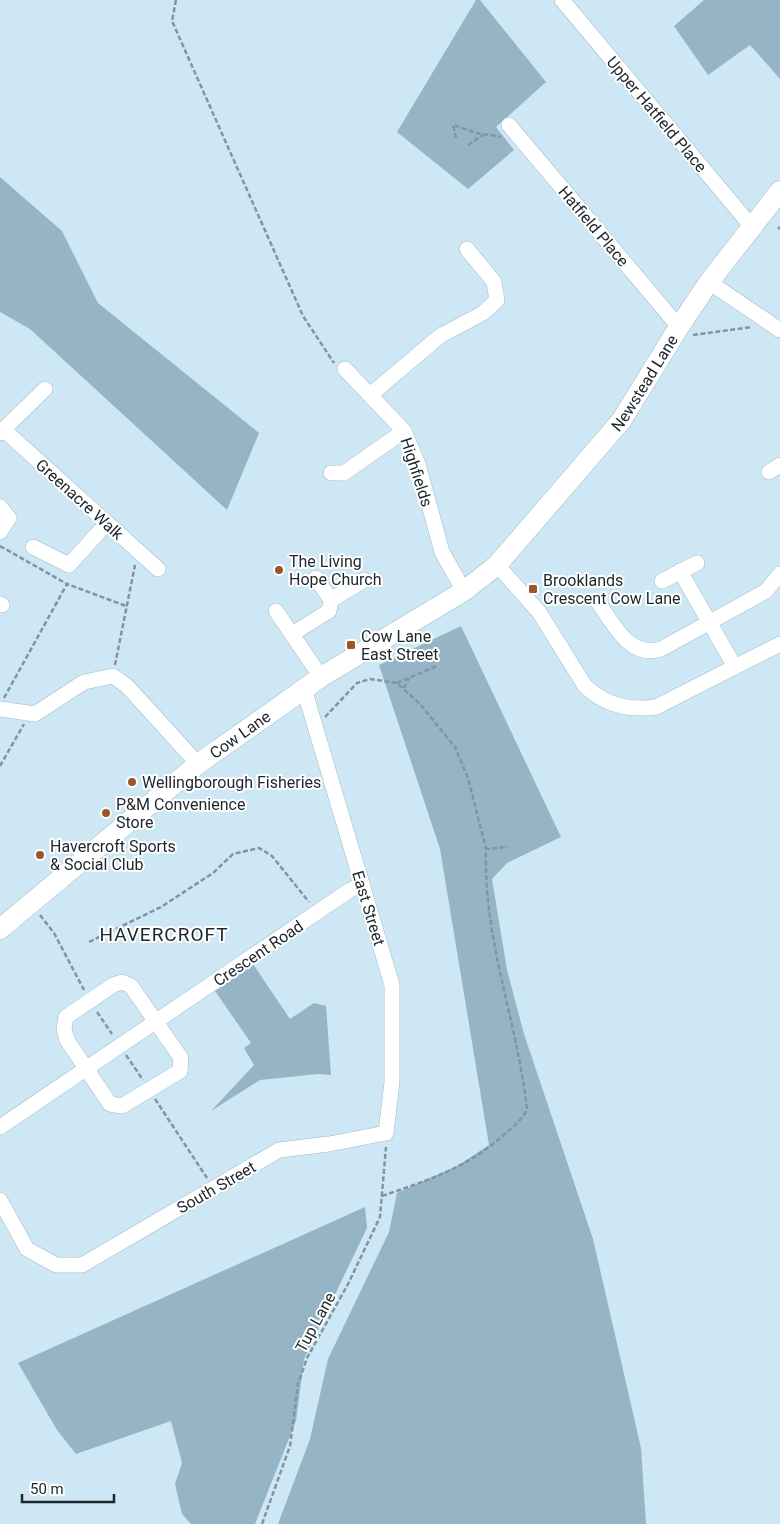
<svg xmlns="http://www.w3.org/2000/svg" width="780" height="1524" font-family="Roboto,sans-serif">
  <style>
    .green { fill: #95b5c6 }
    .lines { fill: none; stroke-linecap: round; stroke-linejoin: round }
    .minor-casing { stroke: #a1bac7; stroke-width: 16 }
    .major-casing { stroke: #a1bac7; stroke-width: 21 }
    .path { stroke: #82959f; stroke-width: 2.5; stroke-dasharray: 5 2.5; stroke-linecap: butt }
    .minor { stroke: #fff; stroke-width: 15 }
    .major { stroke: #fff; stroke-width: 20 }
    .poi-dot { fill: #9b552b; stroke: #fff; stroke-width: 2 }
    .labels { text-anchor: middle; stroke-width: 4; stroke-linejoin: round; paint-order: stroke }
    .street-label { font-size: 16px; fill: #1c252a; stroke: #fff }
    .poi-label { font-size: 16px; fill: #1c252a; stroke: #fff; text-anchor: start }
    .quarter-label { font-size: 19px; letter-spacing: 1px; fill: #1c252a; stroke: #fff }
  </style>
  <rect width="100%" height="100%" fill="#cde7f5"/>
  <g class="green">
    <path d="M476,0H480L546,82L496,127L514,150L468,189L397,132Z"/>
    <path d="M704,0H780V79L750,45L708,75L674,26Z"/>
    <path d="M0,177L62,231L98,303L259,433L227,510L30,329L0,312Z"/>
    <path d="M461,626L561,837L507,863L492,879L507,970L524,1034L593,1239L641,1448L646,1524H278L310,1439L328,1359L389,1232L397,1193L457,1166L489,1145L440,849L379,665Z"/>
    <path d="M253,964L290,1019L314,1003L326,1006L331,1075L318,1074L260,1080L211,1111L254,1065L244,1048L251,1043L215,991Z"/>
    <path d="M365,1207L367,1228L304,1359L296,1421L255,1524H191L182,1514L175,1484L182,1463L171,1421L76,1454L57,1430L18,1363Z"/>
  </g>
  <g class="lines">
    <g class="minor-casing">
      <g id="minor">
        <path d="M562,0L752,227"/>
        <path d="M509,125L679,327"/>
        <path d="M709,282L780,330"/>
        <path d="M345,369L404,431L418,464L442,552L464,591"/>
        <path d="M370,395L440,336L483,313L497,300L494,282L467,249"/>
        <path d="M3,429L158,569"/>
        <path d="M0,433L45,389"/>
        <path d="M769,472L780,465"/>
        <path d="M331,473H344L404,431"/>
        <path d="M0,507L9,518L0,532"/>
        <path d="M33,547L69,565L107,523"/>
        <path d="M497,565L539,612L585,686C605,705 628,711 656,707L780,644"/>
        <path d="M680,571L735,667"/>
        <path d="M316,578L331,600L364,580"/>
        <path d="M662,581L697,563"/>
        <path d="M598,602C613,624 630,659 661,649L766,591L780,574"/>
        <path d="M0,604L2,605"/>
        <path d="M276,611L321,677"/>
        <path d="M292,634L329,611L331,600"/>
        <path d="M0,709L35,714L84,682L113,676L127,686L198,764"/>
        <path d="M122,982L131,986L181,1058L180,1071L122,1106L110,1104L67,1040L64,1029L66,1017L113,985Z"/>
        <path d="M0,1127L350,890L361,885"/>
        <path d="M0,1200L27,1249L56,1265H82L279,1150L329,1144L386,1133L392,1082V985L304,689"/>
      </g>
    </g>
    <g class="major-casing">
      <g id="major">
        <path id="s1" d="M0,929L198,764L321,677L464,591L497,565L621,421L679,327L709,282L780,191"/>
      </g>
    </g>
    <g class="path">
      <path d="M176,0L172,21L303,316L334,363"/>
      <path d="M456,138L453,125L477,133L501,137"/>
      <path d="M468,145L483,135"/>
      <path d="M778,227L780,229"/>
      <path d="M693,335L752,327"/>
      <path d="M0,546L67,584"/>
      <path d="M115,665L135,565"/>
      <path d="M397,683L437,666"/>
      <path d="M404,688L409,678"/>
      <path d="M4,698L67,584L126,606"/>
      <path d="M325,717L357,683L370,679L397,683L420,704L455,747L468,778L486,849"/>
      <path d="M0,766L24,724"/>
      <path d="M40,915L54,933L84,990"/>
      <path d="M89,942L161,907L213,873L233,854L259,848L272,856L309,902"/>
      <path d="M97,1012L112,1034"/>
      <path d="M126,1055L143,1080"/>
      <path d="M155,1099L207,1178"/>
      <path d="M382,1196C431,1179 468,1168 507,1132C515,1125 523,1119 527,1109C517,1020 483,939 486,849L508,847"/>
      <path d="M262,1524L290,1446L298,1384L307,1358L348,1284L380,1217L386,1147"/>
    </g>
    <use href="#minor" class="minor"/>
    <use href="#major" class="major"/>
  </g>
  <g class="poi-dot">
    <circle cx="279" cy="570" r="5"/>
    <rect x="528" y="584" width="10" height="10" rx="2.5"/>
    <rect x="346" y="640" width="10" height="10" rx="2.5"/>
    <circle cx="132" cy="782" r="5"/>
    <circle cx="106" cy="813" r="5"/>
    <circle cx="40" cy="855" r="5"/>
  </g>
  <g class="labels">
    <g class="street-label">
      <text transform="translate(657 114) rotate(50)" y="6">Upper Hatfield Place</text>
      <text transform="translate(594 226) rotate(50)" y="6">Hatfield Place</text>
      <text dy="6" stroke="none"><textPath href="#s1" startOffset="852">Newstead Lane</textPath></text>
      <text transform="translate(417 472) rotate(72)" y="6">Highfields</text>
      <text transform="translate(80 499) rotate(42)" y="6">Greenacre Walk</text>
      <text dy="6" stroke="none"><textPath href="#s1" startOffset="309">Cow Lane</textPath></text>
      <text transform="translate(369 908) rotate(73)" y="6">East Street</text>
      <text transform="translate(258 953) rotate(-34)" y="6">Crescent Road</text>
      <text transform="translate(216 1187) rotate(-30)" y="6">South Street</text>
      <text transform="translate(315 1322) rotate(-61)" y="6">Tup Lane</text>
    </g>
    <g class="poi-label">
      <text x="289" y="567">The Living<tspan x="289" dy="18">Hope Church</tspan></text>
      <text x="543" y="586">Brooklands<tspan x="543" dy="18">Crescent Cow Lane</tspan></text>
      <text x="361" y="642">Cow Lane<tspan x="361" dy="18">East Street</tspan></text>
      <text x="142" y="788">Wellingborough Fisheries</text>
      <text x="116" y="810">P&amp;M Convenience<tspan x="116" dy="18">Store</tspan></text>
      <text x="50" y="852">Havercroft Sports<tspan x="50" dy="18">&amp; Social Club</tspan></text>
    </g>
    <g class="quarter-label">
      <text x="164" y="941">HAVERCROFT</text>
    </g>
  </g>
  <path d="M22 1494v8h92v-8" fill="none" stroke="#1c252a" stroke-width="2.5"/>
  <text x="30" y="1494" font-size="15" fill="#1c252a" stroke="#ffffff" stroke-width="4" paint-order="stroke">50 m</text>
</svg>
